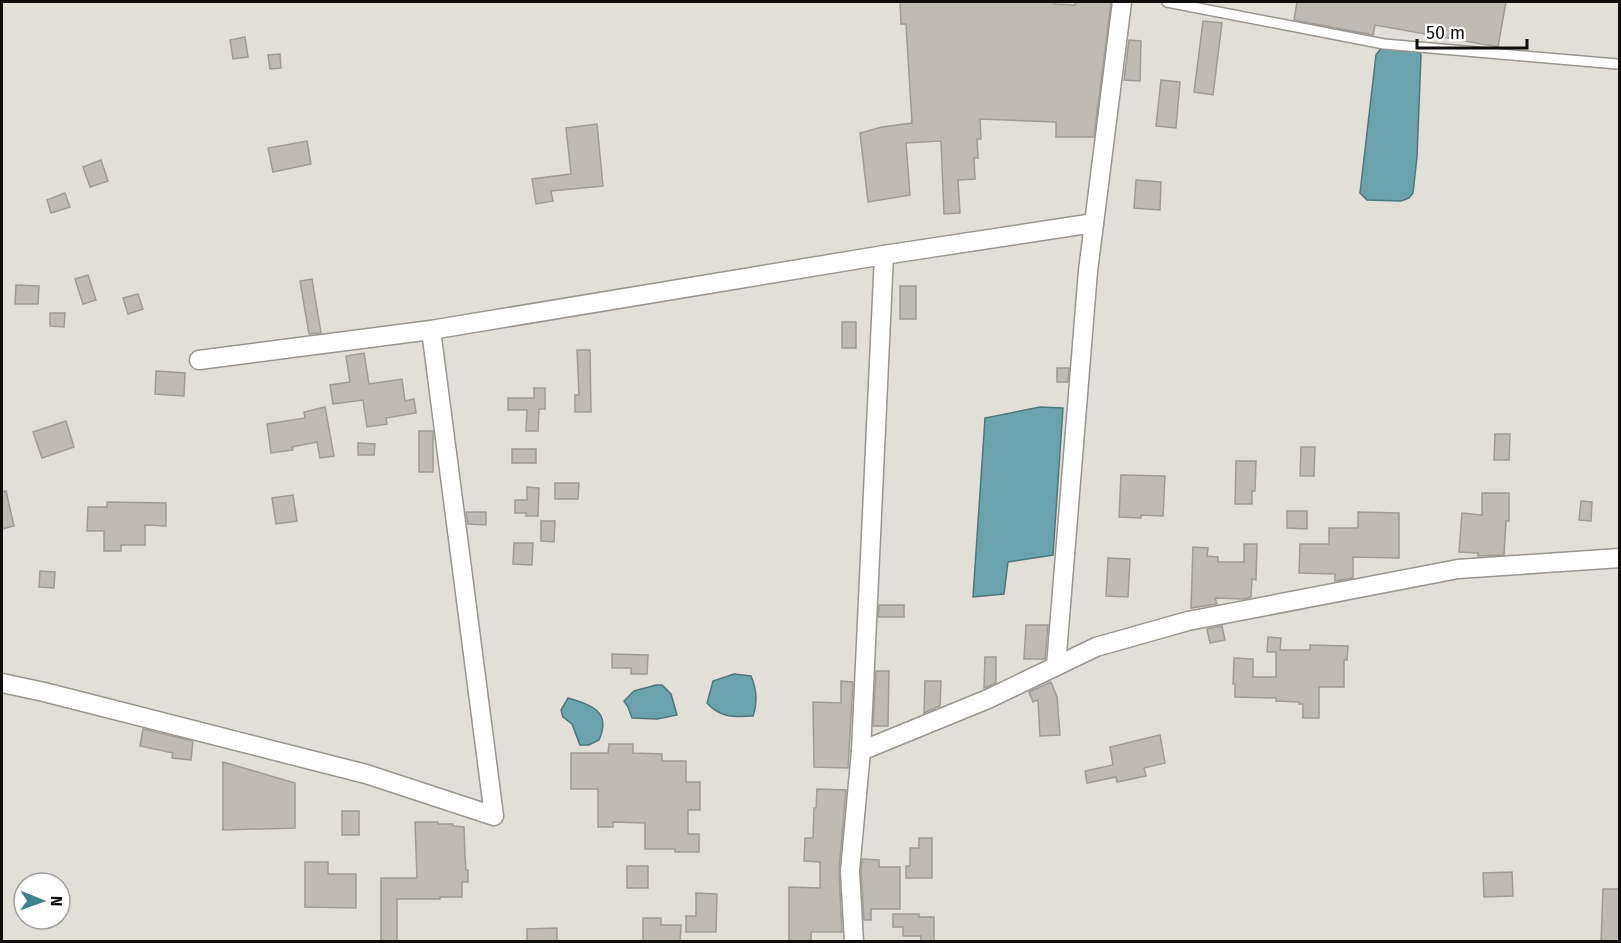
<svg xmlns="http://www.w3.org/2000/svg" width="1621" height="943" font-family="'Fira Sans',sans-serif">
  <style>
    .water { fill: #6ba3ac; stroke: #4f767c; stroke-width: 1.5 }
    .building { fill: #bfbbb4; stroke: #9f9b95; stroke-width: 1.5 }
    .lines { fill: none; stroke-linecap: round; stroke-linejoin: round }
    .lane-casing { stroke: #99958f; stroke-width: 12 }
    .street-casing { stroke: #99958f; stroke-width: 21 }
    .lane { stroke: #fff; stroke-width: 9 }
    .street { stroke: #fff; stroke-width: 18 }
  </style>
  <rect width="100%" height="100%" fill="#e2ded8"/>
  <g class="water">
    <path d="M1381,48L1420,52L1421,55L1417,157L1413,193L1409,198L1401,201L1367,200L1360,193L1376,55Z"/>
    <path d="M1040,407L1063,408L1053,555L1008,562L1004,594L973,597L985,418Z"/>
    <path d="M734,674L751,676C757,690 758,702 753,716C734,717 720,718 707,703L713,681Z"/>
    <path d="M656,685H662L671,694L677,715L657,719L632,718L628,707L624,701L634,691Z"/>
    <path d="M568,698C591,705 612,711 599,740L589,745H580L572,724L563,717L561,710Z"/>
  </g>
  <g class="building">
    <path d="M900,2H1054V4L1075,5L1076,2H1111L1094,137H1056V122L980,119L981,139H977L978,158H974L975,179L958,180L960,213L944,214L941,141L906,143L910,195L868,202L860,133L882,127L912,123L906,24H901Z"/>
    <path d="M1297,2H1506L1498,47L1375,25L1373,35L1294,20Z"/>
    <path d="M1203,21L1222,23L1213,95L1194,92Z"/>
    <path d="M245,37L248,57L233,59L230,40Z"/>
    <path d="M1129,40L1141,41L1140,81L1124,80Z"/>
    <path d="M280,54L281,68L270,69L268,55Z"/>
    <path d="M1161,80L1180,82L1176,128L1156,126Z"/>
    <path d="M597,124L603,186L551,191L553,201L536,204L532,179L571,174L566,128Z"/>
    <path d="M307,141L311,164L273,172L268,148Z"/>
    <path d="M101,160L108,181L90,187L83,167Z"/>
    <path d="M1136,180L1161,182L1160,210L1134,208Z"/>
    <path d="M65,193L70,207L51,213L47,200Z"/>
    <path d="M88,275L96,300L83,304L75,279Z"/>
    <path d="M312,279L321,333L309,334L300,281Z"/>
    <path d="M16,285L39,286L38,304H15Z"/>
    <rect x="900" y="286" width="16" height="33"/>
    <path d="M138,294L143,309L128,314L123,298Z"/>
    <path d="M50,313H65L64,327L50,326Z"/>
    <rect x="842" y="322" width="14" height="26"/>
    <path d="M577,350H590L591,412H575V395H579Z"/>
    <path d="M364,353L369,384L402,379L405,401L414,399L416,413L386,418L387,424L367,427L363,400L333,404L330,385L350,382L346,356Z"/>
    <path d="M1057,368H1069L1068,382H1057Z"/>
    <path d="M156,371L185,373L184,396L155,394Z"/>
    <path d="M534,388H545V409H539L538,431H526L527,410H508V398H534Z"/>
    <path d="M325,407L334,456L320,458L317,442L292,447L293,450L271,453L267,424L305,418L304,412Z"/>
    <path d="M66,421L74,447L42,458L33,432Z"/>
    <rect x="419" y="431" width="14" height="41"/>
    <path d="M1495,434H1510L1509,460H1494Z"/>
    <path d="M358,443L375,444L374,455H358Z"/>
    <path d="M1301,447H1315L1314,476H1300Z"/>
    <rect x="512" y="449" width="24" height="14"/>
    <path d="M1236,461H1256L1255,491H1252V504H1235Z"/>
    <path d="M1121,475L1165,476L1163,516L1141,515V518L1119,517Z"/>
    <path d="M555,483H579L578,499H555Z"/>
    <path d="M527,487L539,488L538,516H526V513H515V500H527Z"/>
    <path d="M6,491L14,526L2,529V492Z"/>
    <path d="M1482,493H1509V521H1506L1504,555L1478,556V553L1459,552L1462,513L1482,515Z"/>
    <path d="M293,495L297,521L276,524L272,498Z"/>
    <path d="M1581,501L1592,502L1591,521L1579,520Z"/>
    <path d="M107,502L166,503V526L145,525V545H121V551H104V531H87L88,507H107Z"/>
    <path d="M1287,511H1307V529L1287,528Z"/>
    <path d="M466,512H486V525L468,524Z"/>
    <path d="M1358,512L1399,513V558L1353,557V578L1335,581V574L1299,573L1300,544H1329V528H1358Z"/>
    <path d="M541,521H555L554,542L541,541Z"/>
    <path d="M514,543H533L532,565L513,564Z"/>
    <path d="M1244,544H1257L1256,580L1252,579L1251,597L1244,599L1215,598L1217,604L1191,608L1193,547L1208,548L1207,556L1218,557V562H1244Z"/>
    <path d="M1108,558L1130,559L1128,597L1106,596Z"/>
    <path d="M40,571L55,572L54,588L39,587Z"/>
    <path d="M879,605H904V617H878Z"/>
    <path d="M1026,625H1048L1045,659H1024Z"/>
    <path d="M1222,626L1225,640L1210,643L1207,629Z"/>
    <path d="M1268,637L1281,638L1280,650H1310V645L1348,646L1347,660H1344V687H1319V718H1303V704H1299V702L1276,701V698L1235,697V684H1233L1234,658L1253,659V677H1276V652H1267Z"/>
    <path d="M612,654L648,655L647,674H631V668H612Z"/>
    <path d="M985,657H996V683L984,688Z"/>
    <path d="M876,671H889L888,726H873Z"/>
    <path d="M841,681L853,682L848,768L814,767L813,702L841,703Z"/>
    <path d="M925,681H941L940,706L924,713Z"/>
    <path d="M1051,682L1057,697L1060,735L1040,736L1038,700L1033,702L1029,692Z"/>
    <path d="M143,729L193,741L191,760L172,758L173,753L140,746Z"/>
    <path d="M1160,735L1165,763L1144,768L1146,776L1117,782L1116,777L1087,783L1085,771L1113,765L1110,747Z"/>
    <path d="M609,744H633V753L662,754V761H686V782H700V810H688V834H699V852H675V849H645V823L613,822V827H598V789H571V753H608Z"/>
    <path d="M223,762L295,783V828L223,830Z"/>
    <path d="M817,789L846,790L839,870L842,932H811V942H789V887L820,888V862L804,861L805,838H813L814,808H816Z"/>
    <rect x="342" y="811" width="17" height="24"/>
    <path d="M415,822H438V824H453V826L464,827L465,857L466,870H468V882H462V897H440V899H397V942H381V878H417Z"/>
    <path d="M919,838H932V878H906V866H910V848H919Z"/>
    <path d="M862,859L879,860V867H900V909H871V920H864L861,871Z"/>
    <path d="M305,862H328V874H356V908L305,907Z"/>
    <rect x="627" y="866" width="21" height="22"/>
    <path d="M1512,872L1513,896L1484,897L1483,873Z"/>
    <path d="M1603,889H1620V942H1601Z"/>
    <path d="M696,893L717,894L716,932H686V916H696Z"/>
    <path d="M893,914H919V917H934V942H921V936H903V927H893Z"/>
    <path d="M643,918H661V925H681L680,942H643Z"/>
    <path d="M557,928V942H527V929Z"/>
  </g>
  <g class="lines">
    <g class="lane-casing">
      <path id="lane" d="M1167,2L1384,44L1617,64"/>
    </g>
    <g class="street-casing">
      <g id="street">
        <path d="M199,360L431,330"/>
        <path d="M1056,666L1088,271L1122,2"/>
        <path d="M2,683L44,692L366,774L494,816L431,330L884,255L1094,223"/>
        <path d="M861,751L988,699L1096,647L1188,621L1458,569L1620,558"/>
        <path d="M854,942L850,871L861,751L884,255"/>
      </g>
    </g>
    <use href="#lane" class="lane"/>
    <use href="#street" class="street"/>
  </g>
  <rect width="1621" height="943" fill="none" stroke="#0f0e0c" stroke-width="6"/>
  <g transform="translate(42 901) rotate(91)"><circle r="28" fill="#ffffff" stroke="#9f9f9e" stroke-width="1.5"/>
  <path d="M0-4.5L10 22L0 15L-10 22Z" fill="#3e838f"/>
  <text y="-9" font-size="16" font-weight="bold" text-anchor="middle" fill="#0f0e0c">N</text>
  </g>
  <path d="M1417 39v9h110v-9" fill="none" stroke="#0f0e0c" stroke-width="3"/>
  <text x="1426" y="39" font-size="18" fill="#0f0e0c" stroke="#ffffff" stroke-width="4.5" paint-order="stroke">50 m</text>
</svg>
